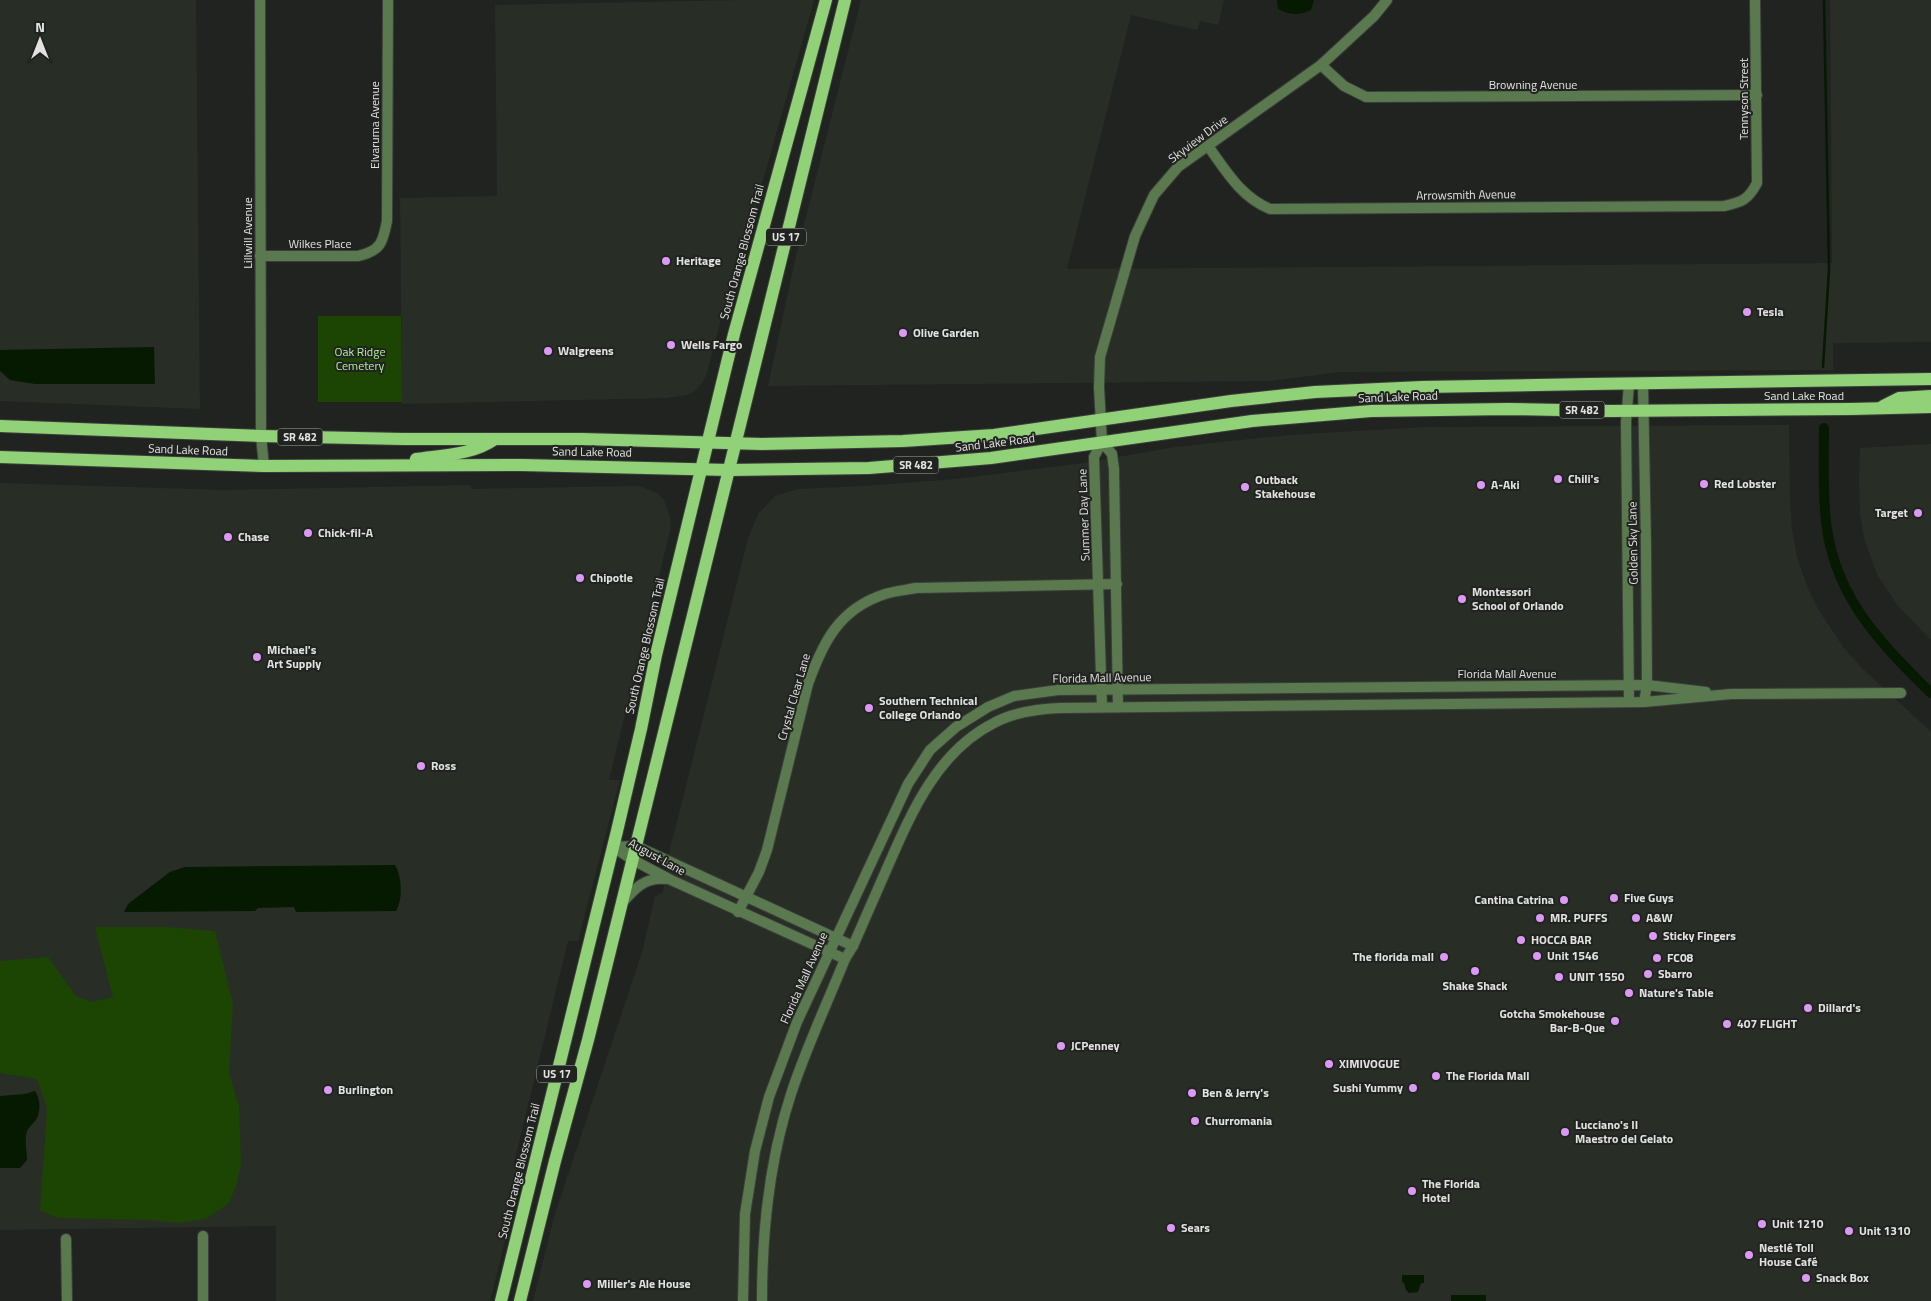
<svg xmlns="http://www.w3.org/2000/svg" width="1931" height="1301" font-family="'Titillium Web',sans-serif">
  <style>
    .built { fill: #282d26 }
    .green { fill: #1c4504 }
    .water { fill: #051a00 }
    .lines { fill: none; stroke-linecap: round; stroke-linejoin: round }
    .stream { stroke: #051a00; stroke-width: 2.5 }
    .canal { stroke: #051a00; stroke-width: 10 }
    .minor-casing { stroke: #3c3e3c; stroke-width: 12 }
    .major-casing { stroke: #3c3e3c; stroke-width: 14 }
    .minor { stroke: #5b794f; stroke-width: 10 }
    .major { stroke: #91d177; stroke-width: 12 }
    .poi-dot { fill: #dc99f4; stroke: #212321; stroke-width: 2 }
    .labels { text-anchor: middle; stroke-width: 4; stroke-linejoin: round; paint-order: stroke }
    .shield { fill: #212321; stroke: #a8a9a7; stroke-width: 1 }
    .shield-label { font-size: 11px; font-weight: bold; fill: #e2e3e1 }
    .street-label { font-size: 12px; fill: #e2e3e1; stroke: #212321 }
    .poi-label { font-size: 12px; font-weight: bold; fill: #e2e3e1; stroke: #212321; text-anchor: start }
    .park-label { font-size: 12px; fill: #b1ef98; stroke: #212321 }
  </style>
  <rect width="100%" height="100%" fill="#212321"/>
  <g class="built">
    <path d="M0,0H196L200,409L0,401Z"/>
    <path d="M740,0H814L745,244L741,243L707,373L702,383L695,391L687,395L666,398L402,404L400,198L497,196L495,5Z"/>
    <path d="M861,0H1224L1218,25L1200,21L1197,30L1131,15L1067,269L1832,263L1830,0H1931V342L1833,343V370L1341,372L1269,381L768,386L795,260Z"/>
    <path d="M1789,425L1790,498L1792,530L1797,557L1807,586L1818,609L1844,648L1862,668L1931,732V1301H533L554,1217L642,952L655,897L663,892L670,849L748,538L758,514L775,496L798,489L862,486L956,479L1083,463L1175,447L1289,435L1426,427Z"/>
    <path d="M1931,444V640L1898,606L1878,576L1865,542L1860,514L1859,481L1860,448Z"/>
    <path d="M0,483L224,490L470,485L471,489L635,486L642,487L657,493L664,500L671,520L670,531L609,780H620L578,941H568L514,1163H524L490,1301H276V1226L0,1230Z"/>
  </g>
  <g class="green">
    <path d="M318,316H401L402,402H318Z"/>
    <path d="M95,927H166L215,931L233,1004L229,1073L239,1106L241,1164L236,1186L229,1203L206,1219L179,1223L149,1220L59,1218L40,1211L47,1108L37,1079L0,1073V961L48,957L76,996L91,1002L113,997Z"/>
  </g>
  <g class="water">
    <path d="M1277,0H1314L1311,10C1298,16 1290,15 1278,9Z"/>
    <path d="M154,347L155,384H35L10,380L0,371V350Z"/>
    <path d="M395,865C402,876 403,900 396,911L296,912L294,907L258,908L255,911L124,912L128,904L170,872L185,867Z"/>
    <path d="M35,1091C40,1099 41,1109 37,1118C34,1124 27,1127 26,1135C25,1143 27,1152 27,1160L20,1168H0V1096L25,1094Z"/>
    <path d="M1402,1275H1424V1283H1421L1418,1292L1409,1293L1406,1290L1404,1283L1402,1282Z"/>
    <rect x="1451" y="1295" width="35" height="6"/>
  </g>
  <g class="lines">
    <path class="stream" d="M1823,367L1829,269L1824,0"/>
    <path class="canal" d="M1824,428C1824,456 1823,484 1825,511C1830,592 1877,640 1931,693"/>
    <g class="minor-casing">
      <g id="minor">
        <path d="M260,0L261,436L264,466"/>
        <path d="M1321,65L1344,86L1366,97L1757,95"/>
        <path d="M1208,146C1226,171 1241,197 1270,209L1724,206C1742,202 1748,200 1757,183L1755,0"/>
        <path d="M260,256H358C381,251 383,242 387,221L388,0"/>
        <path d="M1643,384L1646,545L1647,685L1644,702"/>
        <path d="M1102,442L1112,454L1114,469L1118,707"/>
        <path d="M1629,702L1626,422L1629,384"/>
        <path d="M1102,707L1094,457L1102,442L1099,387L1100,357L1135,236L1154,195L1178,167L1321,65L1374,16L1387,0"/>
        <path d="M613,847L636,846L853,946"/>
        <path d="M613,847L633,860L671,880L845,959"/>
        <path d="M622,903C635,888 645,877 666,879"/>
        <path d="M738,912L759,872L767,850L808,684C823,642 839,609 885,594C895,591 906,590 916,588L1117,584"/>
        <path d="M203,1236V1301"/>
        <path d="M66,1239L67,1301"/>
        <path d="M743,1301L745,1214L755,1151L769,1097L797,1022L908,784L930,750L956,727L988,707L1014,696L1058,690L1647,685L1706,692"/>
        <path d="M762,1301C762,1231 769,1161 791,1094C806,1048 827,1004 845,959L853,946C865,919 876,893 888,866C912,811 938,751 994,723C1014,712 1037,709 1060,708L1644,702L1731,694L1901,693"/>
      </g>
    </g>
    <g class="major-casing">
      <g id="major">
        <path d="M1883,406L1899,398L1931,396"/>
        <path d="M0,426L261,436L403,439H582L762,444L903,441L994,435L1231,401L1315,392L1422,387L1590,384L1931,379"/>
        <path d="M0,457L264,466L522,465L729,470L869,468L991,458L1252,421L1371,411L1508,409L1610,411L1851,409L1931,407"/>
        <path d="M416,459C443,455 472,455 495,439"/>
        <path d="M501,1301L617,831L641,729L656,655L734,334L826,0"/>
        <path d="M520,1301L555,1161L588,1040L845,0"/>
      </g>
    </g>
    <use href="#minor" class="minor"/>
    <use href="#major" class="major"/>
  </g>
  <g class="poi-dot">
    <circle cx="666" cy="261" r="5"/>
    <circle cx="1747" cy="312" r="5"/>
    <circle cx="903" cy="333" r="5"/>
    <circle cx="671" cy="345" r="5"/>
    <circle cx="548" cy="351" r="5"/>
    <circle cx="1558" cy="479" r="5"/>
    <circle cx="1704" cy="484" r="5"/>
    <circle cx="1481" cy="485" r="5"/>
    <circle cx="1245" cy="487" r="5"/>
    <circle cx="1918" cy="513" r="5"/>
    <circle cx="308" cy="533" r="5"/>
    <circle cx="228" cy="537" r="5"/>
    <circle cx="580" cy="578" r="5"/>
    <circle cx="1462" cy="599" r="5"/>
    <circle cx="257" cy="657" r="5"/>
    <circle cx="869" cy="708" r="5"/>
    <circle cx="421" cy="766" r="5"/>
    <circle cx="1614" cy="898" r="5"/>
    <circle cx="1564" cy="900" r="5"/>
    <circle cx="1540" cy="918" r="5"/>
    <circle cx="1636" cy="918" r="5"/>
    <circle cx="1653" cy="936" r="5"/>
    <circle cx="1521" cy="940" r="5"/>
    <circle cx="1537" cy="956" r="5"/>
    <circle cx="1444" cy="957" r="5"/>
    <circle cx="1657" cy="958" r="5"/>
    <circle cx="1475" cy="971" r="5"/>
    <circle cx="1648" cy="974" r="5"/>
    <circle cx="1559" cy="977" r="5"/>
    <circle cx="1629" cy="993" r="5"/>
    <circle cx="1808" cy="1008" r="5"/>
    <circle cx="1615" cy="1021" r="5"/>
    <circle cx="1727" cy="1024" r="5"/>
    <circle cx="1061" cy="1046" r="5"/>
    <circle cx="1329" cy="1064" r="5"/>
    <circle cx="1436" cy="1076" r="5"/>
    <circle cx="1413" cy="1088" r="5"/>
    <circle cx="328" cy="1090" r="5"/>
    <circle cx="1192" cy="1093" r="5"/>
    <circle cx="1195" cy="1121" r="5"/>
    <circle cx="1565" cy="1132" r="5"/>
    <circle cx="1412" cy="1191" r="5"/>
    <circle cx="1762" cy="1224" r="5"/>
    <circle cx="1171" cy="1228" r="5"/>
    <circle cx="1849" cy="1231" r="5"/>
    <circle cx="1749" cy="1255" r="5"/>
    <circle cx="1806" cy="1278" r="5"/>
    <circle cx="587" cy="1284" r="5"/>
  </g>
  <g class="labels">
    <g class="shield">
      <rect x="766" y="228.5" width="40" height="17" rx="4"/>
      <rect x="1559.5" y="401.5" width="45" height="17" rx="4"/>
      <rect x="277.5" y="428.5" width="45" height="17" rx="4"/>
      <rect x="893.5" y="456.5" width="45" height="17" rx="4"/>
      <rect x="537" y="1065.5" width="40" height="17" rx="4"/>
    </g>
    <g class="shield-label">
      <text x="786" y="241">US 17</text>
      <text x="1582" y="414">SR 482</text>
      <text x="300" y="441">SR 482</text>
      <text x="916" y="469">SR 482</text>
      <text x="557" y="1078">US 17</text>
    </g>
    <g class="street-label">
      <text x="1533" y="89">Browning Avenue</text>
      <text transform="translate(1744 99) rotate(-90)" y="4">Tennyson Street</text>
      <text transform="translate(375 125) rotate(-90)" y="4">Elvaruma Avenue</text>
      <text transform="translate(1198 139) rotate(-37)" y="4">Skyview Drive</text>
      <text transform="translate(1466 195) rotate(-1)" y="4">Arrowsmith Avenue</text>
      <text transform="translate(248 233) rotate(-90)" y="4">Lillwill Avenue</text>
      <text x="320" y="248">Wilkes Place</text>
      <text transform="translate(742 252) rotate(-75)" y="4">South Orange Blossom Trail</text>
      <text x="1804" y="400">Sand Lake Road</text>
      <text transform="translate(1398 397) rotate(-2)" y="4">Sand Lake Road</text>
      <text transform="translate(995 443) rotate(-7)" y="4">Sand Lake Road</text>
      <text transform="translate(188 450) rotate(2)" y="4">Sand Lake Road</text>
      <text transform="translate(592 452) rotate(1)" y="4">Sand Lake Road</text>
      <text transform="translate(1084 515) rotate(-92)" y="4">Summer Day Lane</text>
      <text transform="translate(1633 543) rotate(-91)" y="4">Golden Sky Lane</text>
      <text transform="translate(645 646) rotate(-77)" y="4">South Orange Blossom Trail</text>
      <text x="1507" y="678">Florida Mall Avenue</text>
      <text transform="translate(1102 678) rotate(-1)" y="4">Florida Mall Avenue</text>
      <text transform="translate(794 697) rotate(-74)" y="4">Crystal Clear Lane</text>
      <text transform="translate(657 857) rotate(29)" y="4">August Lane</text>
      <text transform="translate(804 978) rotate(-66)" y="4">Florida Mall Avenue</text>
      <text transform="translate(519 1171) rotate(-76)" y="4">South Orange Blossom Trail</text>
    </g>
    <g class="poi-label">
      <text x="676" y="265">Heritage</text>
      <text x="1757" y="316">Tesla</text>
      <text x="913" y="337">Olive Garden</text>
      <text x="681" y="349">Wells Fargo</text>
      <text x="558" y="355">Walgreens</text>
      <text x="1568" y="483">Chili's</text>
      <text x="1255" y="484">Outback<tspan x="1255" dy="14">Stakehouse</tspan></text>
      <text x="1714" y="488">Red Lobster</text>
      <text x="1491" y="489">A-Aki</text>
      <text x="1908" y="517" text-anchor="end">Target</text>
      <text x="318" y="537">Chick-fil-A</text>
      <text x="238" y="541">Chase</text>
      <text x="590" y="582">Chipotle</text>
      <text x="1472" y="596">Montessori<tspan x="1472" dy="14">School of Orlando</tspan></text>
      <text x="267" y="654">Michael's<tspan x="267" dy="14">Art Supply</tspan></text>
      <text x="879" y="705">Southern Technical<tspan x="879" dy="14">College Orlando</tspan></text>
      <text x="431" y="770">Ross</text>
      <text x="1624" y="902">Five Guys</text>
      <text x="1554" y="904" text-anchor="end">Cantina Catrina</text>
      <text x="1550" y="922">MR. PUFFS</text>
      <text x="1646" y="922">A&amp;W</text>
      <text x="1663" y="940">Sticky Fingers</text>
      <text x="1531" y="944">HOCCA BAR</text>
      <text x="1547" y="960">Unit 1546</text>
      <text x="1434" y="961" text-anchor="end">The florida mall</text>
      <text x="1667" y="962">FC08</text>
      <text x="1658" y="978">Sbarro</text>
      <text x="1569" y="981">UNIT 1550</text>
      <text x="1475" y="990" text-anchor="middle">Shake Shack</text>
      <text x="1639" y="997">Nature's Table</text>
      <text x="1818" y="1012">Dillard's</text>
      <text x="1605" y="1018" text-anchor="end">Gotcha Smokehouse<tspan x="1605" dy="14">Bar-B-Que</tspan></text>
      <text x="1737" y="1028">407 FLIGHT</text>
      <text x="1071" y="1050">JCPenney</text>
      <text x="1339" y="1068">XIMIVOGUE</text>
      <text x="1446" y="1080">The Florida Mall</text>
      <text x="1403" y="1092" text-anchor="end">Sushi Yummy</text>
      <text x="338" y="1094">Burlington</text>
      <text x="1202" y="1097">Ben &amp; Jerry's</text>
      <text x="1205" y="1125">Churromania</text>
      <text x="1575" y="1129">Lucciano's II<tspan x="1575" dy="14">Maestro del Gelato</tspan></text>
      <text x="1422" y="1188">The Florida<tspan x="1422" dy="14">Hotel</tspan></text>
      <text x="1772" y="1228">Unit 1210</text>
      <text x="1181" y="1232">Sears</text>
      <text x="1859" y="1235">Unit 1310</text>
      <text x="1759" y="1252">Nestlé Toll<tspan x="1759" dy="14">House Café</tspan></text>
      <text x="1816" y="1282">Snack Box</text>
      <text x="597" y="1288">Miller's Ale House</text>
    </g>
    <g class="park-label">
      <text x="360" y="356">Oak Ridge<tspan x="360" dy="14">Cemetery</tspan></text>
    </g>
  </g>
  <g transform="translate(40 40)" stroke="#212321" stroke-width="4" paint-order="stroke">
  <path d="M0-4L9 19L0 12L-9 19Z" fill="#e2e3e1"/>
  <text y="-8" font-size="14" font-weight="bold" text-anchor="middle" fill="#e2e3e1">N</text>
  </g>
</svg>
